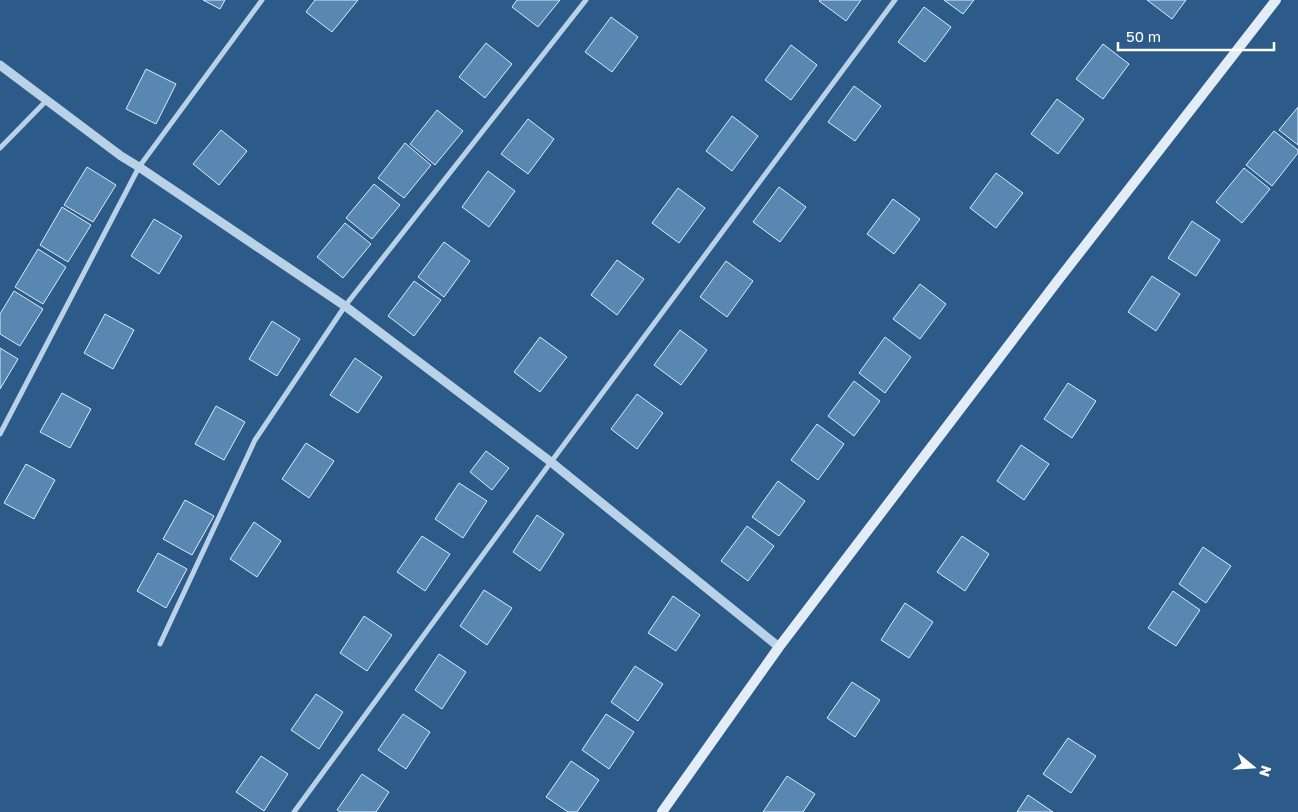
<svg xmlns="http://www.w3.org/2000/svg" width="1298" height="812" font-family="'Golos Text',sans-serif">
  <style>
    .building { fill: #5887b2; stroke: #dceaf7 }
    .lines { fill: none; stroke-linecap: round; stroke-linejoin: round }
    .minor { stroke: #b9d2e8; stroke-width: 5 }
    .tertiary { stroke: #b9d2e8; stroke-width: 9 }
    .secondary { stroke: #e2edf8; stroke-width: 10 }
  </style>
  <rect width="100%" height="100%" fill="#2c5b89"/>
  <g class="building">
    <path d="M203,0H225L220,9Z"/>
    <path d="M315,0H358L332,32L306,12Z"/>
    <path d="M517,0H560L538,27L512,7Z"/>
    <path d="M820,0H861L846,21L819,1Z"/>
    <path d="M944,0H974L963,14Z"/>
    <path d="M1147,0H1186L1172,19Z"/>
    <path d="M924,7L951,27L925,62L898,42Z"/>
    <path d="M611,17L638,37L612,72L585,52Z"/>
    <path d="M486,43L512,64L485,98L459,77Z"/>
    <path d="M1103,44L1129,64L1103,99L1076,79Z"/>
    <path d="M791,45L817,65L791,100L765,80Z"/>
    <path d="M146,69L176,84L156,124L126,109Z"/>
    <path d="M854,86L881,106L855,141L828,122Z"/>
    <path d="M1057,99L1084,119L1058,154L1031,134Z"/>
    <path d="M1298,107V145L1279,130Z"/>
    <path d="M437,110L463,131L435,165L410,144Z"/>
    <path d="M732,116L758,136L732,171L706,151Z"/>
    <path d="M528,119L554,139L528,174L501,154Z"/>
    <path d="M221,130L247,151L219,185L193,164Z"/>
    <path d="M1274,131L1298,150V153L1272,186L1246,165Z"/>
    <path d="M405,143L431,165L404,198L378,178Z"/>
    <path d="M87,167L116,185L93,222L64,205Z"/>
    <path d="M1244,168L1270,189L1242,223L1216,202Z"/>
    <path d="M488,171L515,191L489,227L462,207Z"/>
    <path d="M996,173L1023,193L996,228L970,208Z"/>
    <path d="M374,184L400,205L372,239L346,218Z"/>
    <path d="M779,187L806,207L780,242L753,222Z"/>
    <path d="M678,188L705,208L679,243L652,223Z"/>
    <path d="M893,199L920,219L894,254L867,234Z"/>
    <path d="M62,207L91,225L68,262L40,245Z"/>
    <path d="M154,219L182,236L159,274L131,256Z"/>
    <path d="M1192,221L1220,240L1196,276L1168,258Z"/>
    <path d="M345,223L371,244L343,278L317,257Z"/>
    <path d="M444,242L470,261L444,297L418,277Z"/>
    <path d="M38,249L66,267L43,304L15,287Z"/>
    <path d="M617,260L644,279L617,315L591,295Z"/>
    <path d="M726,261L753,281L727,317L700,297Z"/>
    <path d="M1152,276L1180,294L1156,331L1128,312Z"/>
    <path d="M414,281L441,300L414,336L388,316Z"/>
    <path d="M920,284L946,304L920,339L893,319Z"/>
    <path d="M14,291L43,309L20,346L0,334V314Z"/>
    <path d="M105,314L134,330L113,369L84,353Z"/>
    <path d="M272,321L300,339L277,376L249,359Z"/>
    <path d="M680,330L707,350L681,385L654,365Z"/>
    <path d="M540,337L567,357L540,392L514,372Z"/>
    <path d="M885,337L911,357L885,393L859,373Z"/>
    <path d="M0,348L18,359L0,389Z"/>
    <path d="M355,358L382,377L358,413L330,395Z"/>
    <path d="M854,381L880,401L854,436L828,416Z"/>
    <path d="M1068,383L1096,401L1072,438L1044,419Z"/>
    <path d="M62,393L91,409L70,448L40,432Z"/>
    <path d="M637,394L663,413L637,449L611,429Z"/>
    <path d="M216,406L245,422L224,460L195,444Z"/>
    <path d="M817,424L844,444L818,480L791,460Z"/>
    <path d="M306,443L334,461L309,498L282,479Z"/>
    <path d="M1021,445L1049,464L1024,500L997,481Z"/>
    <path d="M486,451L509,468L492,490L470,472Z"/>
    <path d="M26,464L55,480L34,519L4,503Z"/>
    <path d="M778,481L805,501L779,536L752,517Z"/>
    <path d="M459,483L487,501L463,538L435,519Z"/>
    <path d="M185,500L214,516L192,555L163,539Z"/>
    <path d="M537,515L564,534L540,571L513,552Z"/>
    <path d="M254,522L281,541L257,577L230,559Z"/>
    <path d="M747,526L774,546L748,581L721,561Z"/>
    <path d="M422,536L450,554L425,591L397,572Z"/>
    <path d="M962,536L989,554L965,591L937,572Z"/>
    <path d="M1203,547L1231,566L1206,603L1179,584Z"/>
    <path d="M158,553L187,569L166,608L137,591Z"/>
    <path d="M484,590L512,608L487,645L460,626Z"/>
    <path d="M1173,591L1200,610L1176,646L1148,628Z"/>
    <path d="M673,596L700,615L676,651L648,633Z"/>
    <path d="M905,603L933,622L909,658L881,640Z"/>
    <path d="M364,616L392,635L367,671L340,653Z"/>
    <path d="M439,654L466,672L442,709L415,690Z"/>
    <path d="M635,666L663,684L638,721L611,702Z"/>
    <path d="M852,682L880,700L855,737L827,718Z"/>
    <path d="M316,694L343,712L319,749L291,730Z"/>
    <path d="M403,714L430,732L406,769L378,750Z"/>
    <path d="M606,714L634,732L609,769L582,750Z"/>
    <path d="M1068,738L1096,756L1071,793L1043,774Z"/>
    <path d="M261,756L288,774L264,811L236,792Z"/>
    <path d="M571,761L599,780L577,812H568L546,797Z"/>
    <path d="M362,774L389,792L376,812H340L337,810Z"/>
    <path d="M787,776L815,794L803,812H763Z"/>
    <path d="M1028,795L1053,812H1017Z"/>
  </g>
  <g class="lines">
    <g class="minor">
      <path d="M0,148L47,100"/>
      <path d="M0,434L139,167L262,0"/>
      <path d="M160,644L255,440L345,306L586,0"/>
      <path d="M294,812L551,462L895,0"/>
    </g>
    <path class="tertiary" d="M0,65L121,156L139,167L345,306L551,462L779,647"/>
    <path class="secondary" d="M662,812L779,647L1059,279L1276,0"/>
  </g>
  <g transform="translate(1253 767) rotate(108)" stroke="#2c5b89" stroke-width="4" paint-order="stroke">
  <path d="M0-4L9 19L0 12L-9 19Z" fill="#ffffff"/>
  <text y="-8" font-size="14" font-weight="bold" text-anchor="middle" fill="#ffffff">N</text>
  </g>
  <path d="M1118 42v8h156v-8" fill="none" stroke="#ffffff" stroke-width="2.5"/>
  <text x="1126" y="42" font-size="15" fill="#ffffff" stroke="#2c5b89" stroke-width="4" paint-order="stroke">50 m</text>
</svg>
